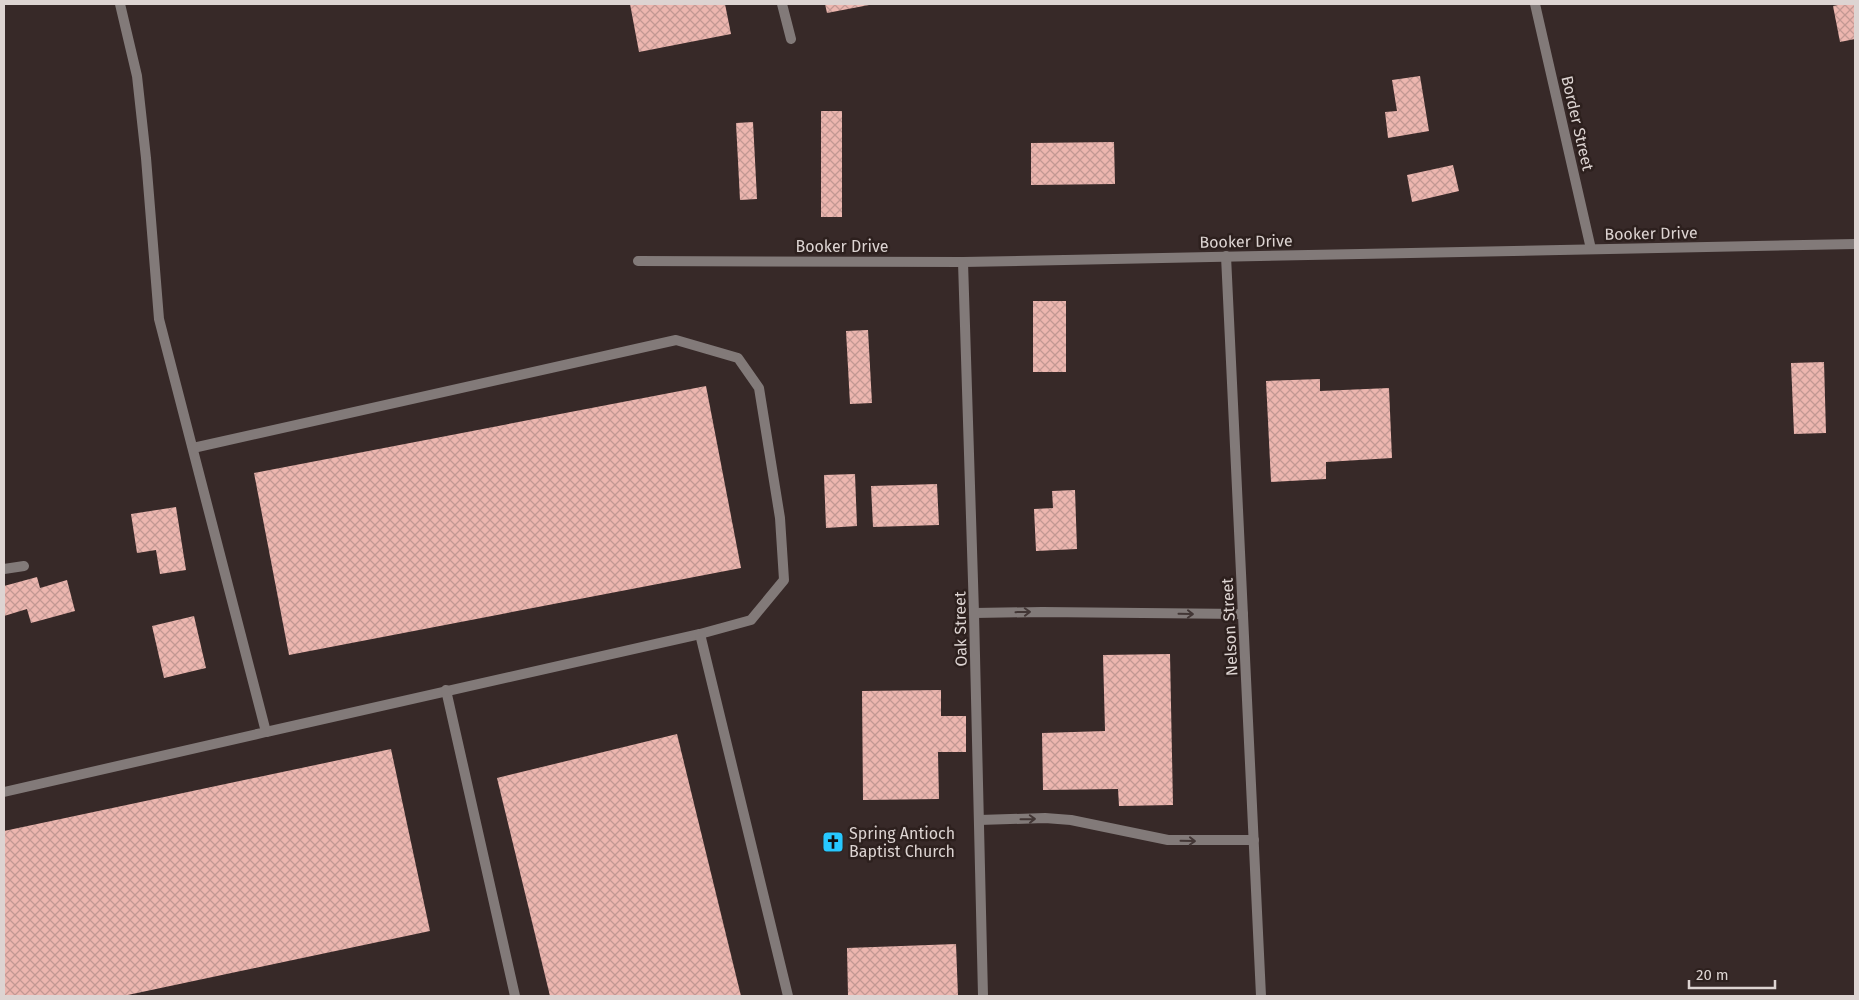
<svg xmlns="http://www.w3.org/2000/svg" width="1859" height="1000" font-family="'Fira Sans',sans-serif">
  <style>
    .building { fill: url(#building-cross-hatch) }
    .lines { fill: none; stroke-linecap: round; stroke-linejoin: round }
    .service { stroke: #827a79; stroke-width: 10 }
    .minor { stroke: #827a79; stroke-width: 10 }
    .oneway { stroke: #423635 }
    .labels { text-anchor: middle; stroke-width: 5; stroke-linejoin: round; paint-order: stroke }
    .street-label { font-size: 16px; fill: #ddd4d2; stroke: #2d201e }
    .poi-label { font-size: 16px; fill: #ddd4d2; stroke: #2d201e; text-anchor: start }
  </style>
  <defs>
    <pattern id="building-cross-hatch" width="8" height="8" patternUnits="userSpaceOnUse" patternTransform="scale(1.25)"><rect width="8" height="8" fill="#ecb6af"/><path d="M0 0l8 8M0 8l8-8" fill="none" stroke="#c29893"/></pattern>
  </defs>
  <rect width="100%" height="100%" fill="#372928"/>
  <g class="building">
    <path d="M630,4H725L731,34L639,52Z"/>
    <path d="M825,4H869V5L827,13Z"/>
    <path d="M1843,4H1855V39L1840,42L1833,6Z"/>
    <path d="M1420,76L1429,131L1388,138L1385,112L1397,111L1392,80Z"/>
    <rect x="821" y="111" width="21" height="106"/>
    <path d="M753,122L757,199L740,200L736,123Z"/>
    <path d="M1114,142L1115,184L1031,185V143Z"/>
    <path d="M1453,165L1459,191L1412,202L1407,175Z"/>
    <rect x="1033" y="301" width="33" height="71"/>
    <path d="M868,330L872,403L850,404L846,331Z"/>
    <path d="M1824,362L1826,433L1794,434L1791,363Z"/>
    <path d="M1320,379V391L1389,388L1392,458L1326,462V479L1271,482L1266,381Z"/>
    <path d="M706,386L741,568L289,655L254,473Z"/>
    <path d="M855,474L857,526L826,528L824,475Z"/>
    <path d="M937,484L939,525L873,527L871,486Z"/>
    <path d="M1075,490L1077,549L1036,551L1034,509L1053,508L1052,491Z"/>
    <path d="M176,507L186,570L160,574L156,550L137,553L131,514Z"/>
    <path d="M37,577L40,588L67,580L75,611L31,623L27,609L4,616V586Z"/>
    <path d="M194,616L206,668L164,678L152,626Z"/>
    <path d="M1170,654L1173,805L1119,806L1118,789L1043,790L1042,733L1105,731L1103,655Z"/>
    <path d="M941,690V716H966V752H938L939,799L863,800L862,691Z"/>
    <path d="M677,734L741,996H550L497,778Z"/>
    <path d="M391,749L430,931L123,996H4V831Z"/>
    <path d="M956,944L958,996H848L847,948Z"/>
  </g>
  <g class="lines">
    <g class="service">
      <path d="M782,4L791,39"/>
      <path d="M193,448L676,340L738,358L759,388L780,518L784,580L751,620L700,634L266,732"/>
      <path d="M4,569L24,566"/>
      <path d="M974,613L1042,612L1243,614"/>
      <path d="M700,634L788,996"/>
      <path d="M446,690L515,996"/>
      <path d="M4,792L266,732L159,319L146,158L137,76L120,4"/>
      <path d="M979,820L1045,818L1071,820L1168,840H1254"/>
    </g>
    <g class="minor">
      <path d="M1535,4L1591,249"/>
      <path d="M1226,256L1261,996"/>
      <path d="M638,261L963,262L1855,244"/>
      <path d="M963,262L974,613L983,996"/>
    </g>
  </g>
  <defs><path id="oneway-shaft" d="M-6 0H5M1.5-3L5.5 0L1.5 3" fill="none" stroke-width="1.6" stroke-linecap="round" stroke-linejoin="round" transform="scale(1.25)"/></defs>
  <g class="oneway">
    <use href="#oneway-shaft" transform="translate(1023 612) rotate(-1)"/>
    <use href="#oneway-shaft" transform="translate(1186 614) rotate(1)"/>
    <use href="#oneway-shaft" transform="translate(1028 819) rotate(-1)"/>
    <use href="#oneway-shaft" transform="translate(1188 841) rotate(1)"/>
  </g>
  <defs>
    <g id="church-square" transform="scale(1.125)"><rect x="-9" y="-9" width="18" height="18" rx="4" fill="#27c8ff" stroke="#2d201e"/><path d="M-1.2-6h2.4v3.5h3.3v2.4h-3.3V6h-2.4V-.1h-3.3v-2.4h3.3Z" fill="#111"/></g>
  </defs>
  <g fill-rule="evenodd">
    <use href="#church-square" x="833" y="842"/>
  </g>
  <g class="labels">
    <g class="street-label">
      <text transform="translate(1578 123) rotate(77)" y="6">Border Street</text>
      <text transform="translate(1651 233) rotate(-1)" y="6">Booker Drive</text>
      <text transform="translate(1246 241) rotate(-1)" y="6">Booker Drive</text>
      <text x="842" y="252">Booker Drive</text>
      <text transform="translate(1229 627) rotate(-93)" y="6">Nelson Street</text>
      <text transform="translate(960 629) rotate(-91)" y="6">Oak Street</text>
    </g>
    <g class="poi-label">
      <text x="849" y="839">Spring Antioch<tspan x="849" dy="18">Baptist Church</tspan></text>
    </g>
  </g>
  <rect width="1859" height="1000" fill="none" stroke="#ddd4d2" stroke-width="10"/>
  <path d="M1689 980v8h86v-8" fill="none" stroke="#ddd4d2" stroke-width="2.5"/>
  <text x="1696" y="980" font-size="15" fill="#ddd4d2" stroke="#2d201e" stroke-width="4" paint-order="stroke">20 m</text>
</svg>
